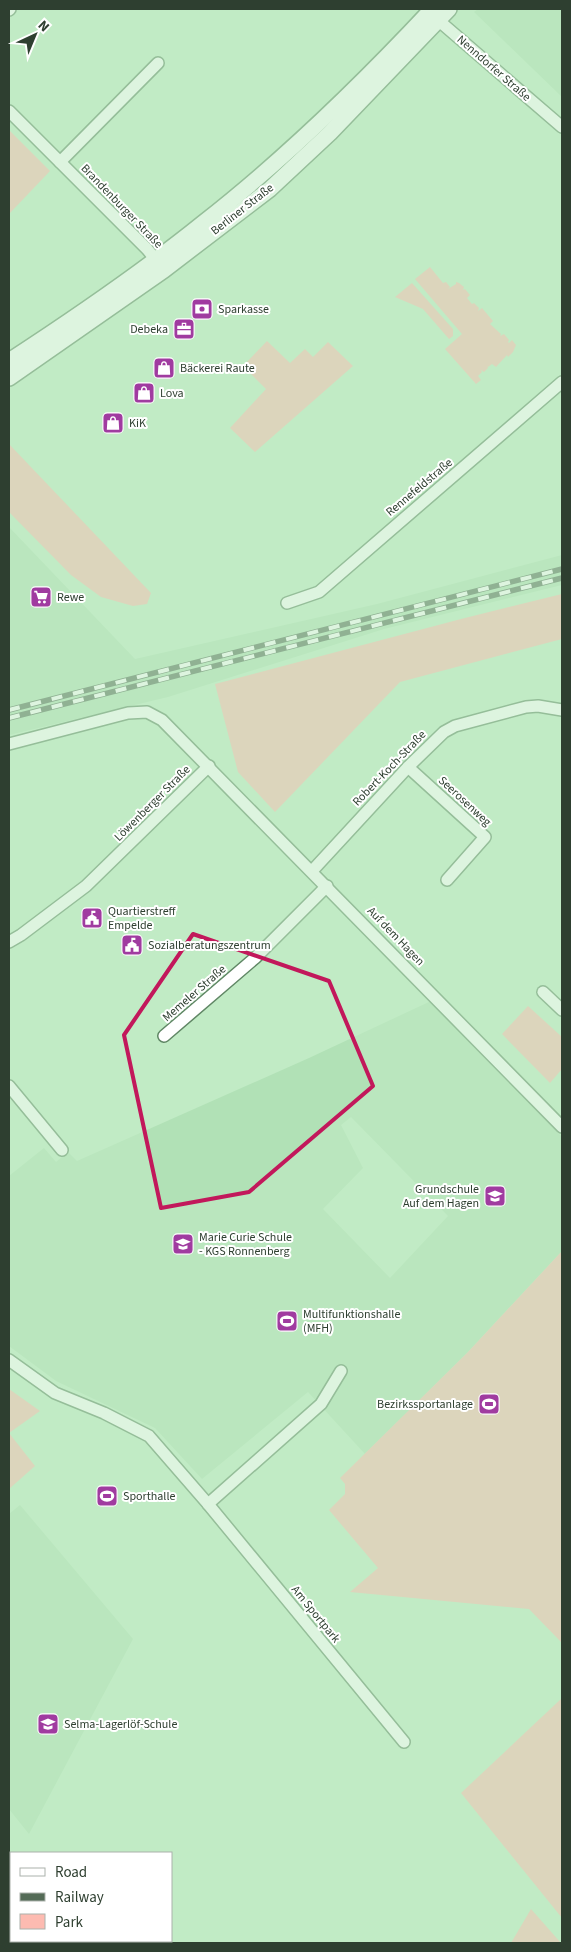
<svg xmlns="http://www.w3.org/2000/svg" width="571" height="1952" font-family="'Source Sans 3',sans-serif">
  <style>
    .built { fill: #b1e1b6; fill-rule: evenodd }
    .green { fill: #fdbbb1 }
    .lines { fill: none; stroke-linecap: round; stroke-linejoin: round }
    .minor-casing { stroke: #608765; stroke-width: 14 }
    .tertiary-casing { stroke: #608765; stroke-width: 18 }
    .minor { stroke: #fff; stroke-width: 11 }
    .tertiary { stroke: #fff; stroke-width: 15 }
    .rail-casing { stroke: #546b57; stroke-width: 5.5 }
    .rail { stroke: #fff; stroke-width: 4; stroke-dasharray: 11; stroke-linecap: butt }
    .marked { fill: none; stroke: #c2185b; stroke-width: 4; stroke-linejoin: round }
    .labels { text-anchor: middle; stroke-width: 4; stroke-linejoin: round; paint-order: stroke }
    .street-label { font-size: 12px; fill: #2e3f30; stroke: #fff }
    .poi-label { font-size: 12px; fill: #2e3f30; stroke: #fff; text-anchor: start }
  </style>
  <rect width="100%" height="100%" fill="#c1ebc5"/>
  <g class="built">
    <path d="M478,9H562V97L474,12Z"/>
    <path d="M9,527L135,659L377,604L562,555V585L384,629L168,697L9,735Z"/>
    <path d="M431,1001L562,1137V1251L467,1353L365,1454L308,1392L202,1479L155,1428L56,1381L9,1346V1176L44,1148L56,1162L68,1152L77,1161L309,1058ZM351,1117L448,1216L390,1278L323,1209L363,1168L341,1125Z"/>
    <path d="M20,1505L133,1639L29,1834L9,1809V1514Z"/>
  </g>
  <g class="green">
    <path d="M9,130L50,171L9,214Z"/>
    <path d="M430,267L443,283L446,282L450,287L448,289L456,284V282L459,283L464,287L463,290L465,289L470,295L467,298L472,304L474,303L479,308L478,311L482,308L493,321L490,324L501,334L500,336L504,334L509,340L508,342L509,343L512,340L516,345L513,352L508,357L507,355L496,367L492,364L488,367L487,366L488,368L484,372L481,370L482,372L478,376L481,380L476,384L445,349L462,334L415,279Z"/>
    <path d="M412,283L453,329V336L449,339L423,309L395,297Z"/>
    <path d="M267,341L290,363L305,349L313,357L328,342L353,366L255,452L230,428L266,389L243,366Z"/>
    <path d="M9,444L151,593L147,604L133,606L101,597L71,575L9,512Z"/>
    <path d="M562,594V639L400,682L275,812L238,772L215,684L461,619Z"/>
    <path d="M528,1006L562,1037V1069L550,1083L502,1034Z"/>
    <path d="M562,1251V1643L529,1609L350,1592L378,1568L329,1510L345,1494V1484L340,1478L467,1353Z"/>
    <path d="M9,1389L40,1411L9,1433L35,1466L9,1489Z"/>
    <path d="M562,1698V1918L461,1793Z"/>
    <path d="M531,1909L561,1943H511Z"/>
  </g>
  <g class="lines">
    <g class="minor-casing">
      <g id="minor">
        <path d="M9,10L10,9"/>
        <path d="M438,20L562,127"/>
        <path d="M9,111L147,249L160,265"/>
        <path d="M60,162L158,63"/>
        <path d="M287,603L319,592L562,382"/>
        <path d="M9,744L128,713L147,712L162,720L562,1127"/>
        <path d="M408,767L485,837L447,880"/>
        <path d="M312,871L408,767L444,732L455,726L526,707L538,706L562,710"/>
        <path d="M9,942L21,935L86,886L209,766"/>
        <path d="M543,992L562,1010"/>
        <path d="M164,1036L255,958L327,886"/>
        <path d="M9,1086L62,1150"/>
        <path d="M9,1360L55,1393L104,1413L149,1436L208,1504L404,1742"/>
        <path d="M208,1504L321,1404L341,1371"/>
      </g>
    </g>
    <g class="tertiary-casing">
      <g id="tertiary">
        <path d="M9,361C75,318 141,273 203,223C285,159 361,85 432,9"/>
        <path d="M9,378L164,270L270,189L330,133L449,9"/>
      </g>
    </g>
    <use href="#minor" class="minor"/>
    <use href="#tertiary" class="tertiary"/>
    <g class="rail-casing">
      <g id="rail">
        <path d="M9,710L562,569"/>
        <path d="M9,718L562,578"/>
      </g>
    </g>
    <use href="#rail" class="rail"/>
  </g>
  <path d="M0 0H571V1952H0ZM193,934L329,981L373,1086L249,1192L161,1208L124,1035Z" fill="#c1ebc5" fill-opacity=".55" fill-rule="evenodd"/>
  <path class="marked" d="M193,934L329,981L373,1086L249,1192L161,1208L124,1035Z"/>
  <defs>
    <g id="bank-square" transform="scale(1.125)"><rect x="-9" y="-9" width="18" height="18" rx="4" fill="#a03ba0" stroke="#fff"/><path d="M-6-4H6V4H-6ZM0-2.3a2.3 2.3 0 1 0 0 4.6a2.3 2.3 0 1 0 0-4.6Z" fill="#fff"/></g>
    <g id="office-square" transform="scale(1.125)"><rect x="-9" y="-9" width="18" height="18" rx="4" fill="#a03ba0" stroke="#fff"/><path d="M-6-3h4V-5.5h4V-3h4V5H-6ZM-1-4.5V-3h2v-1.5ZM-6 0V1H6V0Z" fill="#fff"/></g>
    <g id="shop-square" transform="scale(1.125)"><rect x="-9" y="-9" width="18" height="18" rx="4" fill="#a03ba0" stroke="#fff"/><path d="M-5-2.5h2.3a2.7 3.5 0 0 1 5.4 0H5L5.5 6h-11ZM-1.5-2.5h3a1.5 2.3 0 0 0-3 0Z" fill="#fff"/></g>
    <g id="supermarket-square" transform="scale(1.125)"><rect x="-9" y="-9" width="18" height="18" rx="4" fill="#a03ba0" stroke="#fff"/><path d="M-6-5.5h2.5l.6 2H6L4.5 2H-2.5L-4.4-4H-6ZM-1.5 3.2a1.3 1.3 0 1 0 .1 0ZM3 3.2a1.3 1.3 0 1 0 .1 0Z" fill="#fff"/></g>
    <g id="civic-square" transform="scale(1.125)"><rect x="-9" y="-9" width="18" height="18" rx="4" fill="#a03ba0" stroke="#fff"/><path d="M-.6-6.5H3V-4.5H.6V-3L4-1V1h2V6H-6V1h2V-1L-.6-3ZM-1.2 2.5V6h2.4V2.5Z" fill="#fff"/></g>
    <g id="school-square" transform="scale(1.125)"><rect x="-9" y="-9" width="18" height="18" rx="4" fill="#a03ba0" stroke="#fff"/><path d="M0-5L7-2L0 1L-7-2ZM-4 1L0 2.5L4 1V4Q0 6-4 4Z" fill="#fff"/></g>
    <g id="stadium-square" transform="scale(1.125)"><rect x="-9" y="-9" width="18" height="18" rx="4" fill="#a03ba0" stroke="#fff"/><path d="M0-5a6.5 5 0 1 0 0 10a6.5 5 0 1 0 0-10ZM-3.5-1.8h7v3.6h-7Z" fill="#fff"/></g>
  </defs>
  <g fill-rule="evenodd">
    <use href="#bank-square" x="202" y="309"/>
    <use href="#office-square" x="184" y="329"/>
    <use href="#shop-square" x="164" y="368"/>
    <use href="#shop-square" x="144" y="393"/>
    <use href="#shop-square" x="113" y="423"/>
    <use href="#supermarket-square" x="41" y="597"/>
    <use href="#civic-square" x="92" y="918"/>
    <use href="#civic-square" x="132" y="945"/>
    <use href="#school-square" x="495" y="1196"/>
    <use href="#school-square" x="183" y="1244"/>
    <use href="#stadium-square" x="287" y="1321"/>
    <use href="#stadium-square" x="489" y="1404"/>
    <use href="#stadium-square" x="107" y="1496"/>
    <use href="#school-square" x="48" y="1724"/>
  </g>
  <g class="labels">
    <g class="street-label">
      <text transform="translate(494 68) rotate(41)" y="4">Nenndorfer Straße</text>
      <text transform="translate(122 206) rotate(46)" y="4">Brandenburger Straße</text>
      <text transform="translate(242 209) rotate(-38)" y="4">Berliner Straße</text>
      <text transform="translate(419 487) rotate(-40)" y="4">Rennefeldstraße</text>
      <text transform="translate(389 768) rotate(-46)" y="4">Robert-Koch-Straße</text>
      <text transform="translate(465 801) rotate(43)" y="4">Seerosenweg</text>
      <text transform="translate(152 803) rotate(-45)" y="4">Löwenberger Straße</text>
      <text transform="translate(396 936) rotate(46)" y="4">Auf dem Hagen</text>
      <text transform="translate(194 993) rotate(-41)" y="4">Memeler Straße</text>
      <text transform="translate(316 1614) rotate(51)" y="4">Am Sportpark</text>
    </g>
    <g class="poi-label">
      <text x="218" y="313">Sparkasse</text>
      <text x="168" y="333" text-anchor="end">Debeka</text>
      <text x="180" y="372">Bäckerei Raute</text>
      <text x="160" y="397">Lova</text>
      <text x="129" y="427">KiK</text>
      <text x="57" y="601">Rewe</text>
      <text x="108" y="915">Quartierstreff<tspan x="108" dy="14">Empelde</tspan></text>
      <text x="148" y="949">Sozialberatungszentrum</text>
      <text x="479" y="1193" text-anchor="end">Grundschule<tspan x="479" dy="14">Auf dem Hagen</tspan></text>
      <text x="199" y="1241">Marie Curie Schule<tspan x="199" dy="14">- KGS Ronnenberg</tspan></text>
      <text x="303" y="1318">Multifunktionshalle<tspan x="303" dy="14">(MFH)</tspan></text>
      <text x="473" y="1408" text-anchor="end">Bezirkssportanlage</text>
      <text x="123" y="1500">Sporthalle</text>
      <text x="64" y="1728">Selma-Lagerlöf-Schule</text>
    </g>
  </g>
  <rect width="571" height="1952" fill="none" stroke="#2e3f30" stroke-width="20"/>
  <rect x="10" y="1852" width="162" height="90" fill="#ffffff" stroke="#abb2ac"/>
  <rect x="20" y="1868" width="25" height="8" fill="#ffffff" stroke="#abb2ac"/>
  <text x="55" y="1877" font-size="15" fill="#2e3f30">Road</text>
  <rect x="20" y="1893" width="25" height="8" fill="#546b57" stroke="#abb2ac"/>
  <text x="55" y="1902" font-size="15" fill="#2e3f30">Railway</text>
  <rect x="20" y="1914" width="25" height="15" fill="#fdbbb1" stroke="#abb2ac"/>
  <text x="55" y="1927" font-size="15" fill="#2e3f30">Park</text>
  <g transform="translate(35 35) rotate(44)" stroke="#ffffff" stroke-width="4" paint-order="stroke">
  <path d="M0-4L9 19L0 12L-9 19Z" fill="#2e3f30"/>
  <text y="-8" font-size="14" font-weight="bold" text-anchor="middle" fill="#2e3f30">N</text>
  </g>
</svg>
